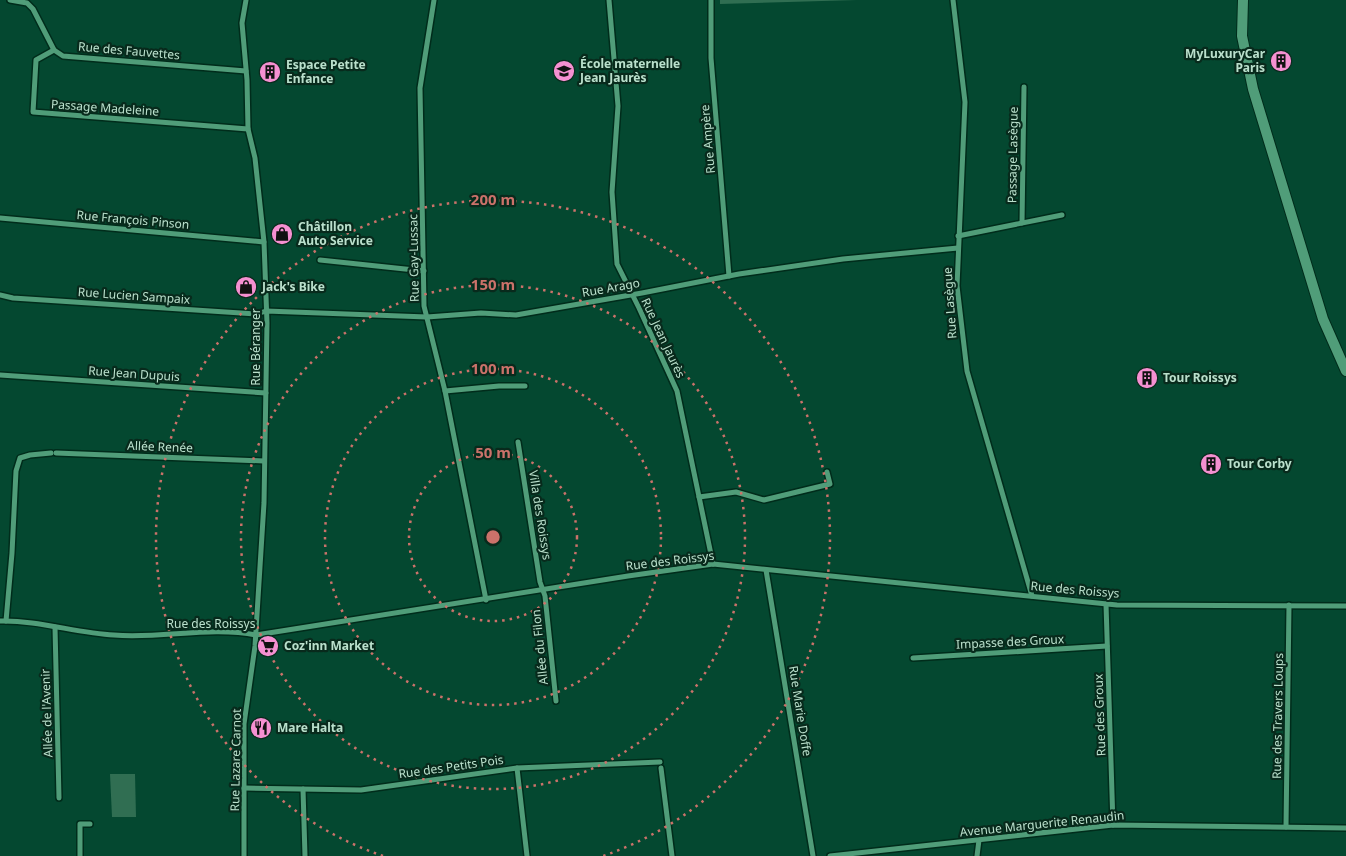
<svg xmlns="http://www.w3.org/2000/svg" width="1346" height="856" font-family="'Noto Sans',sans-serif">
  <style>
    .green { fill: #306e52 }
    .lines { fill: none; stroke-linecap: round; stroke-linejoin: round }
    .minor-casing { stroke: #002c1b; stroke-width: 8 }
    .secondary-casing { stroke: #002c1b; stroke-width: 12 }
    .minor { stroke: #509d79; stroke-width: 5 }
    .secondary { stroke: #509d79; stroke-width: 10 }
    .ring { fill: none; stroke: #cb726a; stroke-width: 2.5; stroke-dasharray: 2.5 5 }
    .labels { text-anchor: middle; stroke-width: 4.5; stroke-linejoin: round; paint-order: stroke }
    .street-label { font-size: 12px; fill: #bae0cc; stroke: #082a1c }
    .poi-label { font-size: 12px; font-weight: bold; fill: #bae0cc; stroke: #082a1c; text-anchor: start }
    .centre { fill: #cb726a; stroke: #082a1c; stroke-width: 2.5 }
    .ring-label { font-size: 15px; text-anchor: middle; font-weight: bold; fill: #cb726a; stroke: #082a1c; stroke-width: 4.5; stroke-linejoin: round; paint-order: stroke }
  </style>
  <rect width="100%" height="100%" fill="#044830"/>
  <g class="green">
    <path d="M720,0H857L720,4Z"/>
    <path d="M110,774H135L136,817H112Z"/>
  </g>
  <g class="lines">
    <g class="minor-casing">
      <g id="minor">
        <path d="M10,0L27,3L33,9L54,50L63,56L246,71"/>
        <path d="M434,0L420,88L424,306L445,391L486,600"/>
        <path d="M609,0L618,106L612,192L617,264L639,308L677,391L713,564"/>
        <path d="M711,0V58L729,276"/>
        <path d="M953,0L965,102L957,286L967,371L1032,596"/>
        <path d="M54,50L36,60L33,112L248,129"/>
        <path d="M0,218L264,242"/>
        <path d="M1022,223L1024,87"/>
        <path d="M958,236L1062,215"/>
        <path d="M320,260L424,271"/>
        <path d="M0,295L13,298L257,314L266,311L427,317L481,313L516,315L642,293L739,274L843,259L958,248"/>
        <path d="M0,375L266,393"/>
        <path d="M445,391L499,386H525"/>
        <path d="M518,442L540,582L545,596L556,701"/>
        <path d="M56,453L264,461"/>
        <path d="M699,497L736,492L764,500L830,484L827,472"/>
        <path d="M766,570L813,856"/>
        <path d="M1106,604L1113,825"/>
        <path d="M0,621C38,620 76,633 114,635C161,639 210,626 256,635L628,576L713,564L1117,605L1346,606"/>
        <path d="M6,621L12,553L16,471L20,458L30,455L51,453"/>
        <path d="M55,627L59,798"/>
        <path d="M913,658L1107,646"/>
        <path d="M517,768L527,856"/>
        <path d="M661,768L672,856"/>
        <path d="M244,788L361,790L517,768L660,762"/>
        <path d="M303,789L305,856"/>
        <path d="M1286,827L1289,605"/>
        <path d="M80,856V824H90"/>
        <path d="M244,856V724L255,646L264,503L267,323L264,242L255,158L248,129L247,80L242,23L246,0"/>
        <path d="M830,856L1113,825L1346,828"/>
        <path d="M977,856L979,840"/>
      </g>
    </g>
    <g class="secondary-casing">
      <path id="secondary" d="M1243,0L1242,36L1253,89L1323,319L1346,371"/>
    </g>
    <use href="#minor" class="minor"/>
    <use href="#secondary" class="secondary"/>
  </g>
  <g class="ring">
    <circle cx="493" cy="537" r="84"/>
    <circle cx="493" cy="537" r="168"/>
    <circle cx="493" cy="537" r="252"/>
    <path d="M383 856A337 337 0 1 1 603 856"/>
  </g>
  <defs>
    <g id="building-disc" transform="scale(1.125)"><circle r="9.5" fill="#f590d1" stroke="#082a1c"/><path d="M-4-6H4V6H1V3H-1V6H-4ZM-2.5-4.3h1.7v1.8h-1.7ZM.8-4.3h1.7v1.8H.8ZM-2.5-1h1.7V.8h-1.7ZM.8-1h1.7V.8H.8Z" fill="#111"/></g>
    <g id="school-disc" transform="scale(1.125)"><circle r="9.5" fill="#f590d1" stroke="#082a1c"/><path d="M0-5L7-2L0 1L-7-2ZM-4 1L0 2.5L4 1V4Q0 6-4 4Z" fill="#111"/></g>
    <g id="shop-disc" transform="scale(1.125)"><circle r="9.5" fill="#f590d1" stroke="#082a1c"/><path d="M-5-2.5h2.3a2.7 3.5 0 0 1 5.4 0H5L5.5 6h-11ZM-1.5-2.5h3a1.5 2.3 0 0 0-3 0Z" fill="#111"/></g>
    <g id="supermarket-disc" transform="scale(1.125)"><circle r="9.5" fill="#f590d1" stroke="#082a1c"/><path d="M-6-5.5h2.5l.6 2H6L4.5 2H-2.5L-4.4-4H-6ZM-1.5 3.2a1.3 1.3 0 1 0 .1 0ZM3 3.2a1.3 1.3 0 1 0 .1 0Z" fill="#111"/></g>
    <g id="restaurant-disc" transform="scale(1.125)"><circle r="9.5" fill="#f590d1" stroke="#082a1c"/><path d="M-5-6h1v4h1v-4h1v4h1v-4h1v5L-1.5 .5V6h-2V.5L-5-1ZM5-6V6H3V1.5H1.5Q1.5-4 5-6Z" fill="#111"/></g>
  </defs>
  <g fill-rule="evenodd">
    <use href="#building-disc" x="1281" y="61"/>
    <use href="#school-disc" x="564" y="71"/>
    <use href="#building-disc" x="270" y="72"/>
    <use href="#shop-disc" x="282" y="234"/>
    <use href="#shop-disc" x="246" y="287"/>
    <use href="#building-disc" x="1147" y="378"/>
    <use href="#building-disc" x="1211" y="464"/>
    <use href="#supermarket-disc" x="268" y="646"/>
    <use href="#restaurant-disc" x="261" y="728"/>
  </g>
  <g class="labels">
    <g class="street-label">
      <text transform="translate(129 51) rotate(5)" y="4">Rue des Fauvettes</text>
      <text transform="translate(105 108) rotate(4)" y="4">Passage Madeleine</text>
      <text transform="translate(708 139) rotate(-95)" y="4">Rue Ampère</text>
      <text transform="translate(1013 155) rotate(-89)" y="4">Passage Lasègue</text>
      <text transform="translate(133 220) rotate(5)" y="4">Rue François Pinson</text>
      <text transform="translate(414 258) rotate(-91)" y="4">Rue Gay-Lussac</text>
      <text transform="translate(611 288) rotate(-10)" y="4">Rue Arago</text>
      <text transform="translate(134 296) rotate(4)" y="4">Rue Lucien Sampaix</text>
      <text transform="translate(950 303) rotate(-94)" y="4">Rue Lasègue</text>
      <text transform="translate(663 338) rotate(65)" y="4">Rue Jean Jaurès</text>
      <text transform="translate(256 347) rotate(-90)" y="4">Rue Béranger</text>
      <text transform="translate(134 374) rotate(4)" y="4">Rue Jean Dupuis</text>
      <text transform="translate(160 447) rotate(2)" y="4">Allée Renée</text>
      <text transform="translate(540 515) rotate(81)" y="4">Villa des Roissys</text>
      <text transform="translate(670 561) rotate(-7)" y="4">Rue des Roissys</text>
      <text transform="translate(1075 590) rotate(5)" y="4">Rue des Roissys</text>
      <text x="211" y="628">Rue des Roissys</text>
      <text transform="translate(1010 642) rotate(-3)" y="4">Impasse des Groux</text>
      <text transform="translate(540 647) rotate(-96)" y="4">Allée du Filon</text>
      <text transform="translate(800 711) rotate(81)" y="4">Rue Marie Doffe</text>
      <text transform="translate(47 713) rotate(-92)" y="4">Allée de l'Avenir</text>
      <text transform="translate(1100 715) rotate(-92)" y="4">Rue des Groux</text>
      <text transform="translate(1278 716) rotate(-89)" y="4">Rue des Travers Loups</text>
      <text transform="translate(236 760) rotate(-89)" y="4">Rue Lazare Carnot</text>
      <text transform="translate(451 767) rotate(-8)" y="4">Rue des Petits Pois</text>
      <text transform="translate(1042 824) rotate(-6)" y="4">Avenue Marguerite Renaudin</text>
    </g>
    <g class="poi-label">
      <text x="1265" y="58" text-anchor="end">MyLuxuryCar<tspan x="1265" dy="14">Paris</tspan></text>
      <text x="580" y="68">École maternelle<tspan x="580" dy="14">Jean Jaurès</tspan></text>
      <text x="286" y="69">Espace Petite<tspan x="286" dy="14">Enfance</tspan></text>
      <text x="298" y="231">Châtillon<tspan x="298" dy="14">Auto Service</tspan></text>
      <text x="262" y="291">Jack's Bike</text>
      <text x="1163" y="382">Tour Roissys</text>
      <text x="1227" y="468">Tour Corby</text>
      <text x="284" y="650">Coz'inn Market</text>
      <text x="277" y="732">Mare Halta</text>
    </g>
  </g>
  <circle cx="493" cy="537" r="8" class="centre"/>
  <g class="ring-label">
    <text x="493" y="205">200 m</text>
    <text x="493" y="290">150 m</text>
    <text x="493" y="374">100 m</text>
    <text x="493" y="458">50 m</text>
  </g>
</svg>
